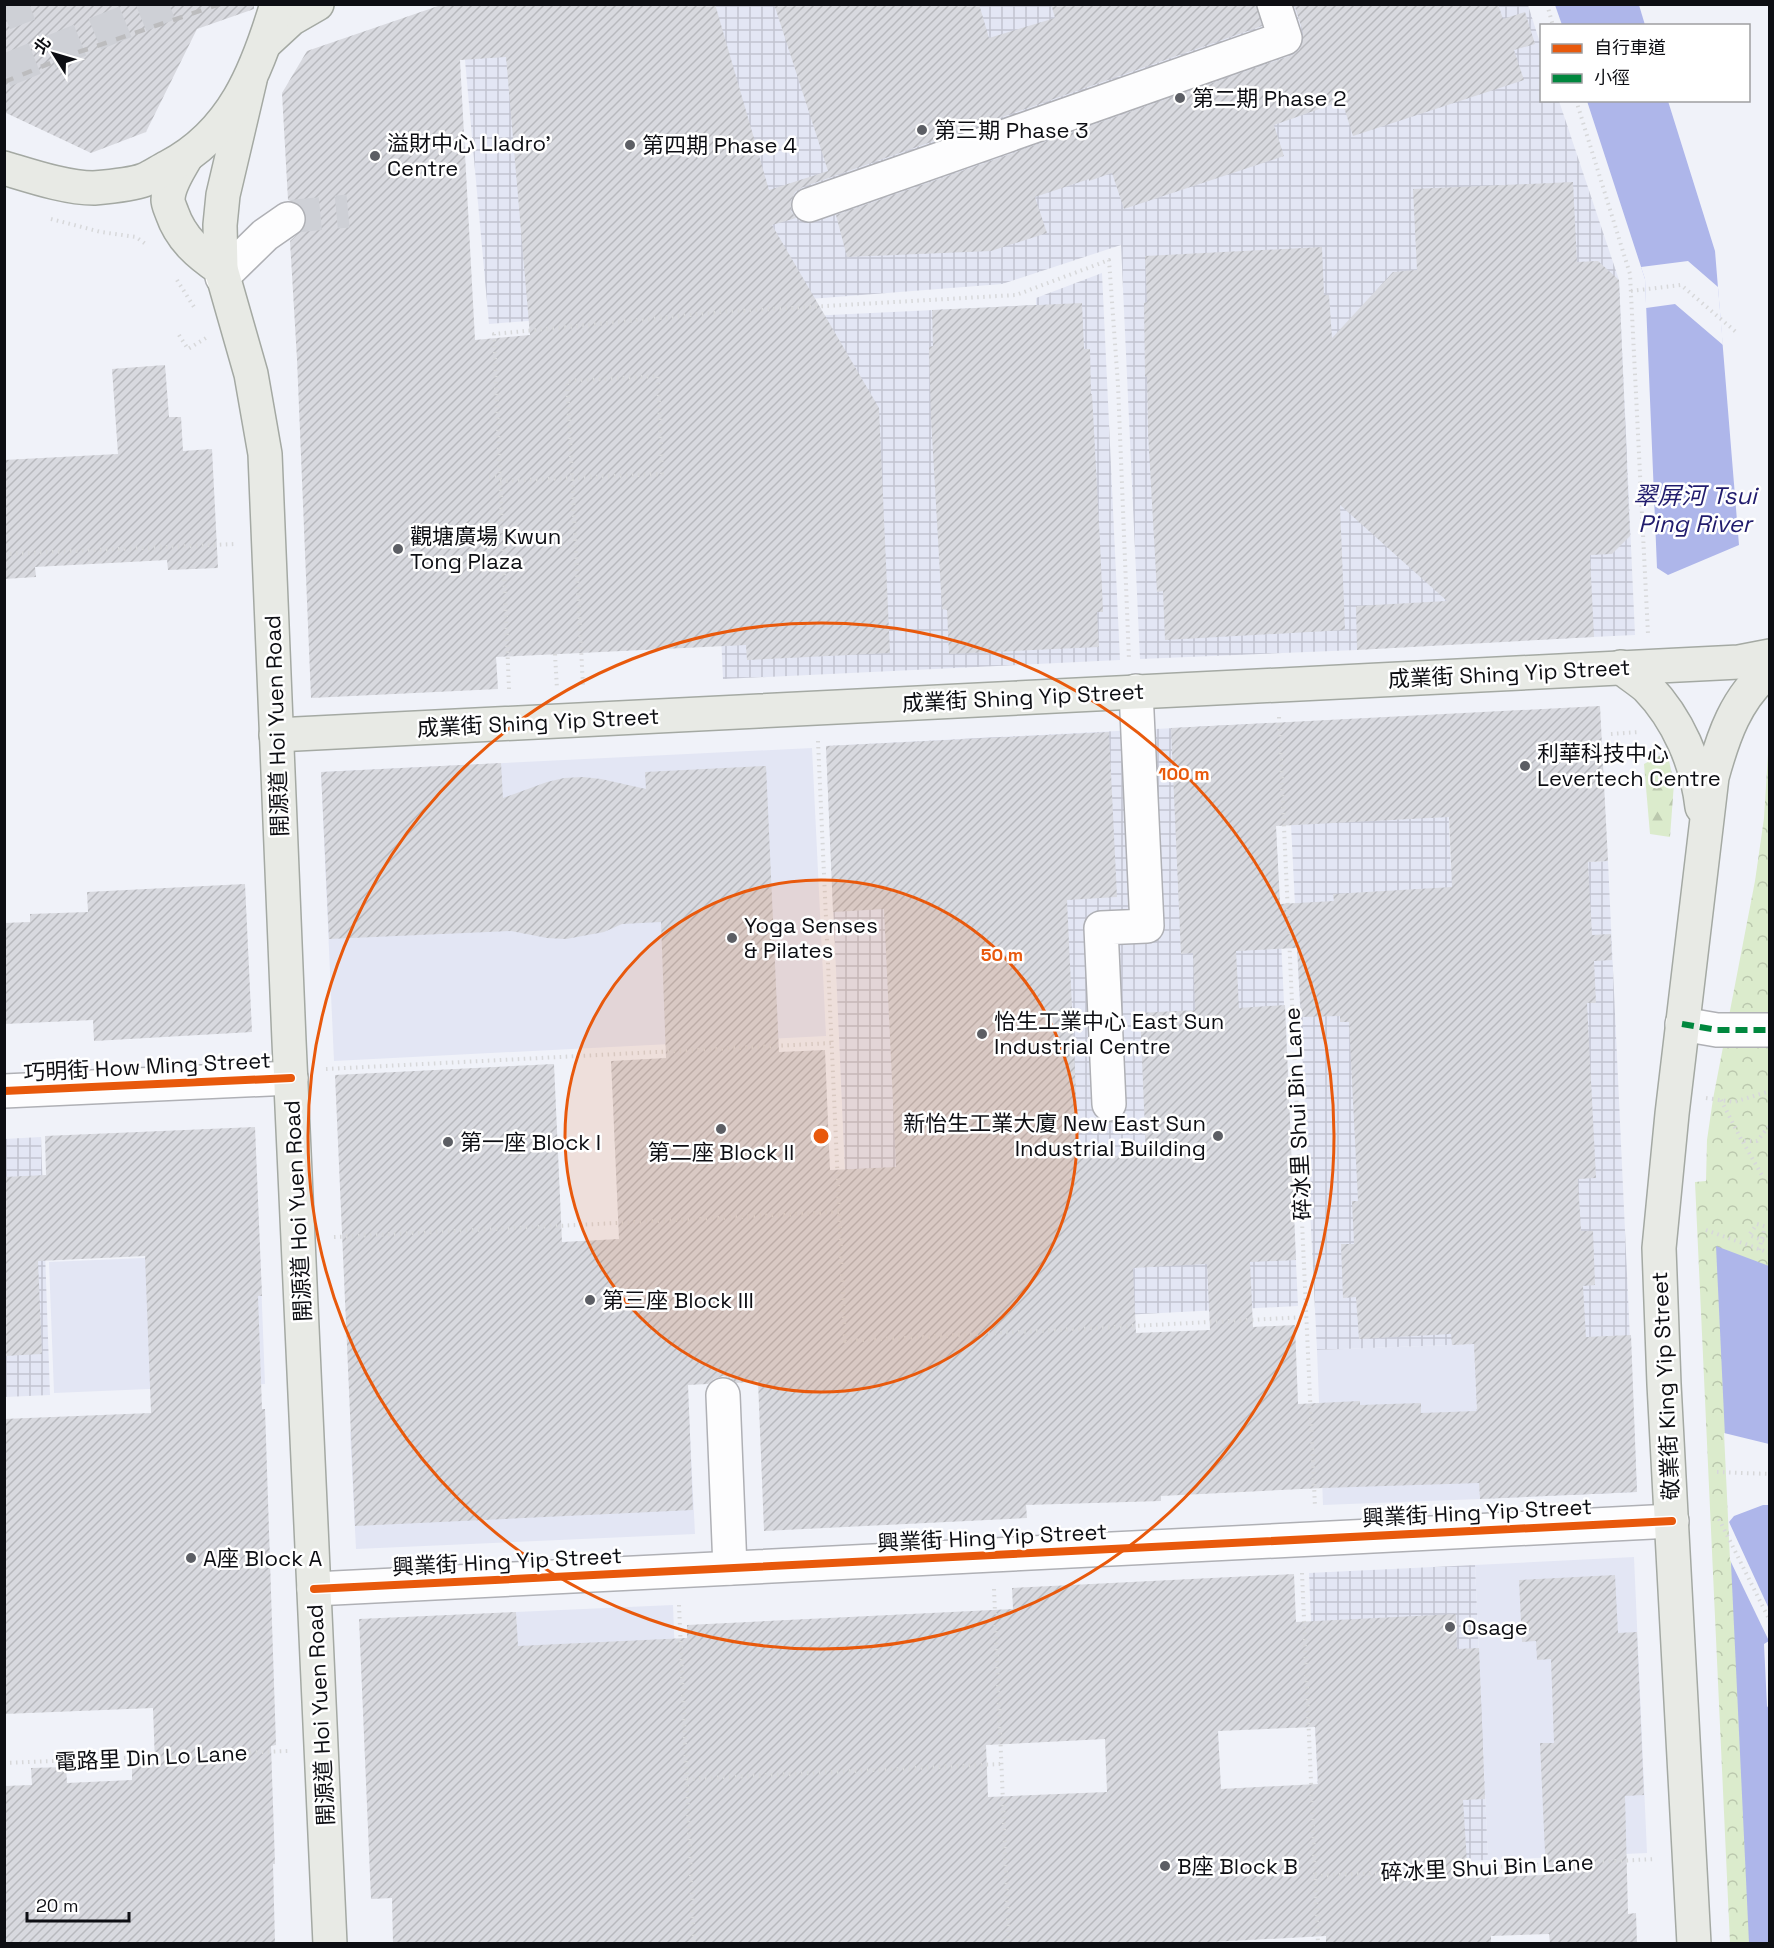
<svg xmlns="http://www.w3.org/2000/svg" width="1774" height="1948" font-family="'Space Grotesk','Noto Sans TC',sans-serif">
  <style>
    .built { fill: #e3e6f4 }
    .industrial { fill: url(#industrial-grid) }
    .forest { fill: url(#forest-firs) }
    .park { fill: url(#park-crowns) }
    .water { fill: #aeb6ea }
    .pier { fill: #f0f2f9 }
    .building { fill: url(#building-hatch); fill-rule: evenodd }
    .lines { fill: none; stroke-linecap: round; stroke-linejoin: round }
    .minor-tunnel { stroke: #ced0d6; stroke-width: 33; stroke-dasharray: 33 16; stroke-linecap: butt }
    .highway-tunnel { stroke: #ced0d6; stroke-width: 33; stroke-dasharray: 33 16; stroke-linecap: butt }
    .minor-casing { stroke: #afb0b5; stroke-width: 36 }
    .major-casing { stroke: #a4a9a3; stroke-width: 36 }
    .path { stroke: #d7d8da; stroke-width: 4; stroke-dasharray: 1.5 4.5; stroke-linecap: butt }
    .minor { stroke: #fdfdfe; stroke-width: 33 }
    .major { stroke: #e8eae5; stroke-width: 33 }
    .rail { stroke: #bcbcbe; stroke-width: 4.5; stroke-dasharray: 10 10; stroke-linecap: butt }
    .quiet { stroke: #00873e; stroke-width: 6; stroke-dasharray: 12 6; stroke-linecap: butt }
    .cycleway-casing { stroke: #fff; stroke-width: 11 }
    .cycleway { stroke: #e8590c; stroke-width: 8 }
    .ring { fill: none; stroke: #e8590c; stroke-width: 3 }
    .poi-dot { fill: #5c5e64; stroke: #fff; stroke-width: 2 }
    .labels { text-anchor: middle; stroke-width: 5; stroke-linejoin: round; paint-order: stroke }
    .poi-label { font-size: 22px; fill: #0d0e13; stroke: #fff; text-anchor: start }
    .street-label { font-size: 22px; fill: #0d0e13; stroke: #fff }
    .water-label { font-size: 24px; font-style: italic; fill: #211c6d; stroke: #fff }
    .centre { fill: #e8590c; stroke: #fff; stroke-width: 3 }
    .ring-label { font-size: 18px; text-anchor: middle; font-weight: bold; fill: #e8590c; stroke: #fff; stroke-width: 5; stroke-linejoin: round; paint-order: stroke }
  </style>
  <defs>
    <pattern id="industrial-grid" width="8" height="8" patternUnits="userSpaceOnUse" patternTransform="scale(1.5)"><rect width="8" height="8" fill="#e3e6f4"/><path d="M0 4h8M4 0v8" fill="none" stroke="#c2c4d0"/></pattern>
    <pattern id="forest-firs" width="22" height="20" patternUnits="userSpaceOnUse" patternTransform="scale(1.5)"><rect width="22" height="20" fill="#dbebcc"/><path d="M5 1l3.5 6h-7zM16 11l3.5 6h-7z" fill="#bbc8ae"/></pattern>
    <pattern id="park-crowns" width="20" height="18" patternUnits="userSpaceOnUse" patternTransform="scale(1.5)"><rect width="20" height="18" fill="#dbebcc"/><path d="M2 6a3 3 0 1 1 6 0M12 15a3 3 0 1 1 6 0" fill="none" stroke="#bbc8ae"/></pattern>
    <pattern id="building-hatch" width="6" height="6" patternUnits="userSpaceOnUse" patternTransform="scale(1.5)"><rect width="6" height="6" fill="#d8d9df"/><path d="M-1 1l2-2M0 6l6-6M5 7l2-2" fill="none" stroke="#b8b9be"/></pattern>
  </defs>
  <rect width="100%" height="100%" fill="#f0f2f9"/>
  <g class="built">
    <path d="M812,748L826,1036L334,1061L321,772Z"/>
    <path d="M260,1253L265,1384L54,1393L49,1262Z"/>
    <path d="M1474,1344L1480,1499L1323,1505L1317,1350Z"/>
    <path d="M689,1415L695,1534L356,1549L350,1432Z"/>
    <path d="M1634,1557L1647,1853L1488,1860L1475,1565Z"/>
    <path d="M673,1605L679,1760L521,1736L516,1612Z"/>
  </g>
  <g class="industrial">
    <path d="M460,5H1528L1541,46L1542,100L1559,101L1619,280L1635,635L1421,645L1357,606V650L1140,659L1121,245L1002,284L489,324Z"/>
    <path d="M1102,273L1120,660L723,679L707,321L1036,305V298Z"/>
    <path d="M1444,715L1451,869L1608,861L1637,1492L1480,1499L1474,1344L1317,1350L1286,723Z"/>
    <path d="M1271,723L1298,1306L852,1329L826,746Z"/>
    <path d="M41,1137L50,1395L5,1397L4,1139Z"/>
    <path d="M1475,1565L1488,1860L1321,1868L1309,1573Z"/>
  </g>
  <path class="forest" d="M1667,752L1674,783L1670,837L1650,834L1644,764Z"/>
  <path class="park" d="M1769,738V1943H1730L1695,1182L1706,1181L1707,1140L1713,1099L1755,881L1764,818Z"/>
  <g class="water">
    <path d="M1555,5H1639L1645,25H1562Z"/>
    <path d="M1587,101H1668L1715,251L1739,545L1668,575L1657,568L1645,279Z"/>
    <path d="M1716,1246L1769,1266V1943H1749Z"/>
  </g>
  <g class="pier">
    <path d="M1688,261L1718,287L1723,345L1675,304L1646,308L1645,279L1641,267Z"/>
    <path d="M1724,1433L1769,1444V1505H1763L1734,1516L1729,1522L1769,1609V1709L1767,1706L1764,1644L1769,1641L1730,1560Z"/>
  </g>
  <g class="building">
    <path d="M4,4H254V9L197,29L146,132L91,153L4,112Z"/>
    <path d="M444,4H715L769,190L828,171L774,4H979L989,38L1055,18L1051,4H1256L1262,26L803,187L795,192L791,201V211L796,218L772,225L879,408L890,653L747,660L746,645L496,657L498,689L311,698L297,359L290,241L305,227L307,218L303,208L296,202L288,200L282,93L307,51ZM506,57L530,335L475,340L460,60Z"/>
    <path d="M1294,4H1498L1503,19L1525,12L1535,44L1514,50L1524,80L1353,136L1342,101L1274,125L1284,156L1124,209L1112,173L1089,181V179L1035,197L1047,233L991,251L847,257L836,215L1292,55L1299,50L1303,41V32Z"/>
    <path d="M1573,182L1577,262L1598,261L1619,280L1630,536L1612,554L1590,555L1594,637L1357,650L1356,606L1447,601L1340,505L1345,630L1165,640L1163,591L1157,592L1148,432L1147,376L1145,377L1144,303L1147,302L1145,256L1322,247L1324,295H1329L1332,338L1393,272L1417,270L1413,189Z"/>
    <path d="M1082,303L1084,349H1090L1091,394H1092L1100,542L1103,612H1097L1099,647L949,654L947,610L942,609L931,418L929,347L933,346L932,310Z"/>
    <path d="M165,365L169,417H181L183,451L212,449L218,568L168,570L167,560L35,567L36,577L4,579V460L118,454L112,369Z"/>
    <path d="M1600,706L1608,861L1588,862L1592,935L1611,934L1612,960L1594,961L1596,1003H1587L1596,1178L1578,1179L1581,1231H1593L1595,1285L1583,1286L1586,1337L1631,1335L1637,1492L1480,1499L1479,1483L1323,1488L1161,1496V1501L1026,1505L1027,1518L764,1531L758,1381L736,1383L731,1378L723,1376L714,1379L708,1384L688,1385L693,1510L355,1526L335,1075L554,1064L562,1242L619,1239L611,1061L666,1058L661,922L622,924L604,932L566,939L547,938L511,931L329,939L321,772L501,763L503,798L547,782L564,778L583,777L601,779L646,789L645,772L766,766L779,1052L825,1050L830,1170L896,1167L884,909L833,912L826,746L1109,732L1117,897L1067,900L1079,1158L1146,1154L1140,1013L1195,1010L1193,953L1181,954L1171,728ZM1449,817L1452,887L1333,894L1334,901L1280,904L1276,826ZM1297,948L1301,1017L1340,1016V1022H1349L1358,1201H1352L1354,1244H1341L1343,1298L1356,1297L1359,1339L1451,1334L1452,1345L1474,1344L1477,1411L1421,1413V1403L1360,1405V1401L1298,1404L1295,1325L1253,1327L1250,1262L1296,1260L1285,1005L1239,1008L1236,951ZM1207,1264L1210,1330L1136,1333L1133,1268Z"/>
    <path d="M245,884L252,1032L94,1041L93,1020L4,1024V923L30,922V914L88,912L87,892Z"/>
    <path d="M255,1127L262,1296H258L262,1409H265L276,1745L271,1746L275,1864H273L275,1944H4V1786L32,1785L31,1768L66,1767L67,1783L132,1780V1764L155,1763L153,1708L4,1714V1419L151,1413L145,1256L38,1261L42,1354L4,1356V1177L46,1175L45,1136Z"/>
    <path d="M1294,1574L1296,1622L1456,1614L1457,1649L1479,1648L1485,1799L1463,1800L1468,1878L1546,1875L1540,1743H1554L1551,1659L1537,1660L1536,1641L1522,1642L1519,1580L1615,1575L1618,1633L1637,1632L1644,1795L1625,1796L1628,1914L1636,1913L1637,1944H1550L1549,1934L1491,1936V1944H1326V1936L1174,1944H393L392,1898L371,1899L359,1619L516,1612L518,1646L687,1638V1625L1013,1609L1012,1588ZM1315,1727L1318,1784L1221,1789L1218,1731ZM1105,1739L1107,1792L988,1797L986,1745Z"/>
  </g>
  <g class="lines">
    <path class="minor-tunnel" d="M288,219L296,216L348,211"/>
    <g class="highway-tunnel">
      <path d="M4,14L29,4"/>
      <path d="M4,71L169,4"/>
    </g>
    <g class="minor-casing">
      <g id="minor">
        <path d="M809,205L1285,38L1274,4"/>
        <path d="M222,277L265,235L288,219"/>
        <path d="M1682,1024L1717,1030H1770"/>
        <path d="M4,1091L291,1078"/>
        <path d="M1109,1104L1101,928L1147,926L1136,691"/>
        <path d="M723,1395L730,1568"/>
        <path d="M314,1589L1672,1521"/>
      </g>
    </g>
    <g class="major-casing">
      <g id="major">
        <path d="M265,43L291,19L317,4"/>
        <path d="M250,80L223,195L220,225L221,269L251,374L265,454L289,1041L330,1944"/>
        <path d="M186,157C179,170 168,185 168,200C168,204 171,210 172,213C181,239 199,254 221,269"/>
        <path d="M4,168C31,176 66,188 94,188C105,187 134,184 144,180C152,177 160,171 168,167C233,133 257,71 277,4"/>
        <path d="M1621,667C1629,674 1639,680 1647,687C1678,719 1697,763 1702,807"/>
        <path d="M276,735L1739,662L1770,656"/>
        <path d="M1694,1944L1664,1384L1659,1248L1672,1114L1712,777C1723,737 1736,697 1770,670"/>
      </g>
    </g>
    <g class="path">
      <path d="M1547,4L1553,26"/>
      <path d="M1576,100L1630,274L1648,634"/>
      <path d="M51,219L101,232L136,237L147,245"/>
      <path d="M177,280L194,307"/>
      <path d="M1631,291L1681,285L1736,332"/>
      <path d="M179,335L188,349L206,338"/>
      <path d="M489,477L500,476"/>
      <path d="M500,481L662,474L658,376L567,381L583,686"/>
      <path d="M4,554L235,544"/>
      <path d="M555,654L557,689"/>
      <path d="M509,689L494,334L722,312L1016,295L1109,260L1118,385L1129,660"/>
      <path d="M1279,717L1315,1507"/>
      <path d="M1611,734L1639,732"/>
      <path d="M818,741L845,1341L1306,1317"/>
      <path d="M326,1069L832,1043"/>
      <path d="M1706,1098L1734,1102L1770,1091"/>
      <path d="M1721,1100L1742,1141H1757L1770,1125"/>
      <path d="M1743,1142L1763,1177"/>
      <path d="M1770,1228L1757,1224L1749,1235L1770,1243"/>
      <path d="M1706,1230L1770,1253"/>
      <path d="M334,1237L839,1212"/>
      <path d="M1759,1250L1765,1227"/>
      <path d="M1717,1472L1770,1474"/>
      <path d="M1719,1519L1770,1621"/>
      <path d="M1302,1573L1318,1944"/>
      <path d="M994,1589L1009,1944"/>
      <path d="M679,1605L694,1944"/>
      <path d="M4,1763L288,1751"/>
      <path d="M687,1779L1001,1764"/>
      <path d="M1315,1876L1656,1859"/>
    </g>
    <use href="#minor" class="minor"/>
    <use href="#major" class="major"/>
    <path class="rail" d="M4,82L73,54L220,4"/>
    <path class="quiet" d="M1682,1024L1717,1030H1770"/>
    <g class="cycleway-casing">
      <g id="cycleway">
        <path d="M4,1091L291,1078"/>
        <path d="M314,1589L1672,1521"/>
      </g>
    </g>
    <use href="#cycleway" class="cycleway"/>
  </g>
  <circle cx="821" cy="1136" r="256" fill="#e8590c" fill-opacity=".12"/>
  <g class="ring">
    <circle cx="821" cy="1136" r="256"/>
    <circle cx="821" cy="1136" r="513"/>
  </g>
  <g class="poi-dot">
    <circle cx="1180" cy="98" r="6"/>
    <circle cx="922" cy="130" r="6"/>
    <circle cx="630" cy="145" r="6"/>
    <circle cx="375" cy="156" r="6"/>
    <circle cx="398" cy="549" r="6"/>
    <circle cx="1525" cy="766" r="6"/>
    <circle cx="732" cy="938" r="6"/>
    <circle cx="982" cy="1034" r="6"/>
    <circle cx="721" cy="1129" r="6"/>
    <circle cx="1218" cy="1136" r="6"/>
    <circle cx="448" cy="1142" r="6"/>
    <circle cx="590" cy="1300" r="6"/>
    <circle cx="191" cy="1558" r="6"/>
    <circle cx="1450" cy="1627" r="6"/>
    <circle cx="1165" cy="1866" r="6"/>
  </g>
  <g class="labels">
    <g class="poi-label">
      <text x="1192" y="106">第二期 Phase 2</text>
      <text x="934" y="138">第三期 Phase 3</text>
      <text x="387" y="151">溢財中心 Lladro'<tspan x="387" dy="25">Centre</tspan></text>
      <text x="642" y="153">第四期 Phase 4</text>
      <text x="410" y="544">觀塘廣場 Kwun<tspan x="410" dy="25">Tong Plaza</tspan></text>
      <text x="1537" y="761">利華科技中心<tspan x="1537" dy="25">Levertech Centre</tspan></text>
      <text x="744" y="933">Yoga Senses<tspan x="744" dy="25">&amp; Pilates</tspan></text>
      <text x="994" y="1029">怡生工業中心 East Sun<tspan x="994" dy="25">Industrial Centre</tspan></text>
      <text x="1206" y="1131" text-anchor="end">新怡生工業大廈 New East Sun<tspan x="1206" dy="25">Industrial Building</tspan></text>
      <text x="460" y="1150">第一座 Block I</text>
      <text x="721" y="1160" text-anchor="middle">第二座 Block II</text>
      <text x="602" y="1308">第三座 Block III</text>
      <text x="203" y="1566">A座 Block A</text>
      <text x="1462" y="1635">Osage</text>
      <text x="1177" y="1874">B座 Block B</text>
    </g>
    <g class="street-label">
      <text transform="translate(1509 673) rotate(-3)" y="8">成業街 Shing Yip Street</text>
      <text transform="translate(1023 697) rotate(-3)" y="8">成業街 Shing Yip Street</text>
      <text transform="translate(538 722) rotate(-3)" y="8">成業街 Shing Yip Street</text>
      <text transform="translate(276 726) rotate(-92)" y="8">開源道 Hoi Yuen Road</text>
      <text transform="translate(147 1066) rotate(-3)" y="8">巧明街 How Ming Street</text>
      <text transform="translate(1297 1114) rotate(-93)" y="8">碎冰里 Shui Bin Lane</text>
      <text transform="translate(297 1211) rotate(-93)" y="8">開源道 Hoi Yuen Road</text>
      <text transform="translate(1665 1386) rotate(-93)" y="8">敬業街 King Yip Street</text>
      <text transform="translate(1477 1512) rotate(-3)" y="8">興業街 Hing Yip Street</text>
      <text transform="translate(992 1537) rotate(-3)" y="8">興業街 Hing Yip Street</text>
      <text transform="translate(507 1561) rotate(-3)" y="8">興業街 Hing Yip Street</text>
      <text transform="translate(320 1715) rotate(-93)" y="8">開源道 Hoi Yuen Road</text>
      <text transform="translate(151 1757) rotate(-3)" y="8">電路里 Din Lo Lane</text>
      <text transform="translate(1487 1867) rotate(-3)" y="8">碎冰里 Shui Bin Lane</text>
    </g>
    <g class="water-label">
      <text x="1695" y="504">翠屏河 Tsui<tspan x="1695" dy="28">Ping River</tspan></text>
    </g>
  </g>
  <circle cx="821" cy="1136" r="9" class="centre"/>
  <g class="ring-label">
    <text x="1184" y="780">100 m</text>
    <text x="1002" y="961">50 m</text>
  </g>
  <rect width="1774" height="1948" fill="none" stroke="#0d0e13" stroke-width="12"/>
  <rect x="1540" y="24" width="210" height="78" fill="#ffffff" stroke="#9e9fa1" stroke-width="1.5"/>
  <rect x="1552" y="44" width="30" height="9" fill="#e8590c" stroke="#9e9fa1" stroke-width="1.5"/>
  <text x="1594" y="54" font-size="18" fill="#0d0e13">自行車道</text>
  <rect x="1552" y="74" width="30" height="9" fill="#00873e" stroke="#9e9fa1" stroke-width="1.5"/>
  <text x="1594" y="84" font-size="18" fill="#0d0e13">小徑</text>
  <g transform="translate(54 54) rotate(307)" stroke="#ffffff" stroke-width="4.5" paint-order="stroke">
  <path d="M0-4.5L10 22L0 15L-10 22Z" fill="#0d0e13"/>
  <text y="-9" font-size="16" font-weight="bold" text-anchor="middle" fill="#0d0e13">北</text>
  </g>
  <path d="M27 1912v9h102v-9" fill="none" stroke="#0d0e13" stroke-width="3"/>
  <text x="36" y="1912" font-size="18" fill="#0d0e13" stroke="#ffffff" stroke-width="4.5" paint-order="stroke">20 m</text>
</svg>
